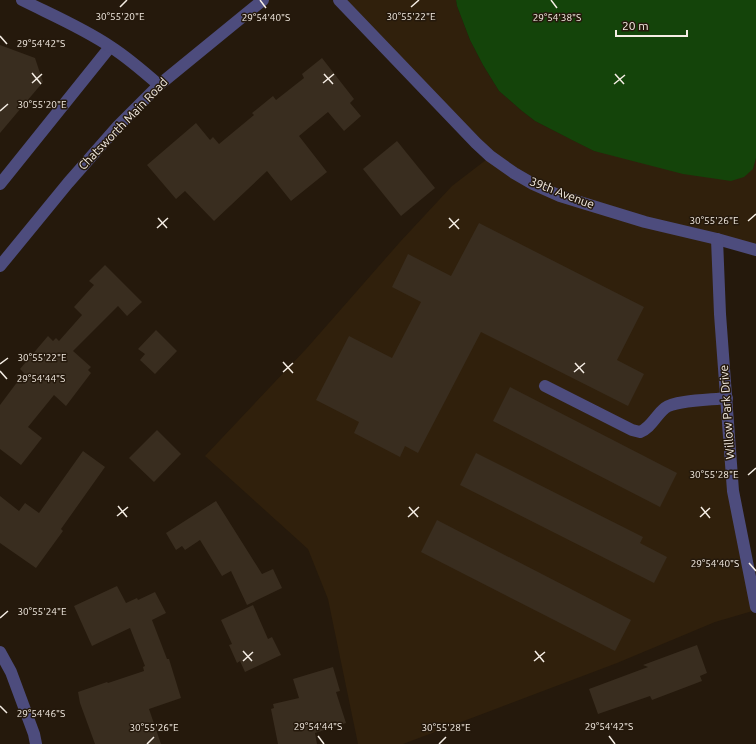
<svg xmlns="http://www.w3.org/2000/svg" width="756" height="744" font-family="Ubuntu,sans-serif">
  <style>
    .built { fill: #30200c }
    .green { fill: #14440a }
    .building { fill: #392d1f }
    .lines { fill: none; stroke-linecap: round; stroke-linejoin: round }
    .service { stroke: #4d4c7d; stroke-width: 12 }
    .minor { stroke: #4d4c7d; stroke-width: 12 }
    .tertiary { stroke: #4d4c7d; stroke-width: 12 }
    .ticks { fill: none; stroke: #f5ede4; stroke-width: 1.5 }
    .labels { text-anchor: middle; stroke-width: 3; stroke-linejoin: round; paint-order: stroke }
    .street-label { font-size: 12px; fill: #f5ede4; stroke: #25190c }
    .ticks-label { font-size: 10px; text-anchor: middle; fill: #f5ede4; stroke: #25190c; stroke-width: 3; stroke-linejoin: round; paint-order: stroke }
  </style>
  <rect width="100%" height="100%" fill="#25190c"/>
  <path class="built" d="M342,0H456L457,6L470,40L483,65L499,91L522,111L535,121L594,151L753,169L756,158V249L718,238L734,492L756,610L715,622L617,663L403,744H358L328,599L308,549L205,456L307,348L400,242L452,186L491,156Z"/>
  <path class="green" d="M456,0H756V158L753,169L744,177L731,181L683,174L594,151L572,140L535,121L522,111L499,91L483,65L470,40L457,6Z"/>
  <g class="building">
    <path d="M0,45L35,58L43,82L0,133Z"/>
    <path d="M322,58L354,99L350,103L361,116L344,131L328,112L299,136L327,172L291,201L267,171L214,221L185,191L176,199L147,165L196,123L210,140L213,137L219,144L254,115L252,113L273,96L276,100L304,78L302,74Z"/>
    <path d="M397,141L435,188L401,216L363,169Z"/>
    <path d="M479,223L644,307L617,360L644,374L628,406L481,332L418,453L405,446L400,457L354,433L359,422L316,400L349,336L392,358L421,302L392,287L408,254L451,276Z"/>
    <path d="M105,265L142,302L127,316L118,306L73,351L91,367L88,370L91,373L66,406L54,395L28,427L42,438L21,465L0,449V405L24,373L20,369L48,336L53,341L56,338L59,341L82,315L74,307L94,285L89,281Z"/>
    <path d="M156,330L177,351L155,374L140,360L145,354L138,349Z"/>
    <path d="M510,387L677,473L660,507L493,421Z"/>
    <path d="M157,430L181,454L154,482L129,458Z"/>
    <path d="M83,451L105,467L61,529L63,531L36,568L0,543V496L19,511L25,503L39,513Z"/>
    <path d="M476,453L643,537L640,543L667,557L654,583L460,485Z"/>
    <path d="M216,501L262,574L273,569L282,588L247,605L231,571L222,576L200,540L185,550L182,546L176,550L166,533Z"/>
    <path d="M437,520L631,620L615,651L421,552Z"/>
    <path d="M117,586L126,603L137,598L138,600L155,592L166,613L152,620L167,659H169L181,698L149,709L161,744H95L80,703L78,692L107,682L108,683L144,671L143,667L145,666L130,628L92,646L74,606Z"/>
    <path d="M253,605L268,639L272,637L281,655L245,672L240,661L237,663L229,645L232,644L221,620Z"/>
    <path d="M697,645L707,673L700,676L702,681L652,700L650,696L598,714L589,689L648,667L643,665Z"/>
    <path d="M333,667L340,691L336,692L346,723L315,733L317,744H278L271,709L274,708L273,704L299,698L293,679Z"/>
  </g>
  <g class="lines">
    <g class="service">
      <path d="M0,184L110,47"/>
      <path d="M545,386L632,430L640,432C651,428 656,415 665,408C675,400 712,400 727,398"/>
    </g>
    <g class="minor">
      <path d="M22,0C52,15 83,28 111,47C128,58 143,71 159,85"/>
      <path d="M339,0L476,143L490,156L514,173L533,184L560,196L645,222L717,239L756,250"/>
      <path d="M717,239L720,314L733,491L756,607"/>
      <path d="M0,652L11,672L34,734L36,744"/>
    </g>
    <path class="tertiary" d="M0,266L68,183L118,126L159,85L263,0"/>
  </g>
  <path class="ticks" d="M260,0L266,8M551,0L557,8M120,7L127,0M411,7L419,0M0,36L7,44M32,73L41,84M324,74L333,84M615,74L624,84M32,83L42,74M323,83L334,74M614,84L625,75M0,111L8,104M158,218L167,228M449,218L459,229M748,221L756,214M157,228L168,218M449,228L459,219M283,362L293,373M575,363L584,373M0,364L8,358M0,371L7,379M283,372L293,363M574,372L585,363M748,475L756,468M118,506L127,517M409,507L418,517M701,507L710,518M117,516L128,507M408,517L419,507M700,517L710,508M749,563L756,571M0,618L8,611M243,651L252,661M535,651L544,662M243,661L253,652M534,661L545,652M0,706L7,713M318,736L324,744M609,736L615,744M147,744L154,737M439,744L446,737"/>
  <g class="labels">
    <g class="street-label">
      <text transform="translate(123 124) rotate(-46)" y="4">Chatsworth Main Road</text>
      <text transform="translate(562 193) rotate(21)" y="4">39th Avenue</text>
      <text transform="translate(727 412) rotate(-94)" y="4">Willow Park Drive</text>
    </g>
  </g>
  <g class="ticks-label">
    <text x="120" y="20">30°55'20"E</text>
    <text x="411" y="20">30°55'22"E</text>
    <text x="266" y="21">29°54'40"S</text>
    <text x="557" y="21">29°54'38"S</text>
    <text x="41" y="47">29°54'42"S</text>
    <text x="42" y="108">30°55'20"E</text>
    <text x="714" y="224">30°55'26"E</text>
    <text x="42" y="361">30°55'22"E</text>
    <text x="41" y="382">29°54'44"S</text>
    <text x="714" y="478">30°55'28"E</text>
    <text x="715" y="567">29°54'40"S</text>
    <text x="42" y="615">30°55'24"E</text>
    <text x="41" y="717">29°54'46"S</text>
    <text x="318" y="730">29°54'44"S</text>
    <text x="609" y="730">29°54'42"S</text>
    <text x="154" y="731">30°55'26"E</text>
    <text x="446" y="731">30°55'28"E</text>
  </g>
  <path d="M616 30v6h71v-6" fill="none" stroke="#f5ede4" stroke-width="2"/>
  <text x="622" y="30" font-size="12" fill="#f5ede4" stroke="#25190c" stroke-width="3" paint-order="stroke">20 m</text>
</svg>
